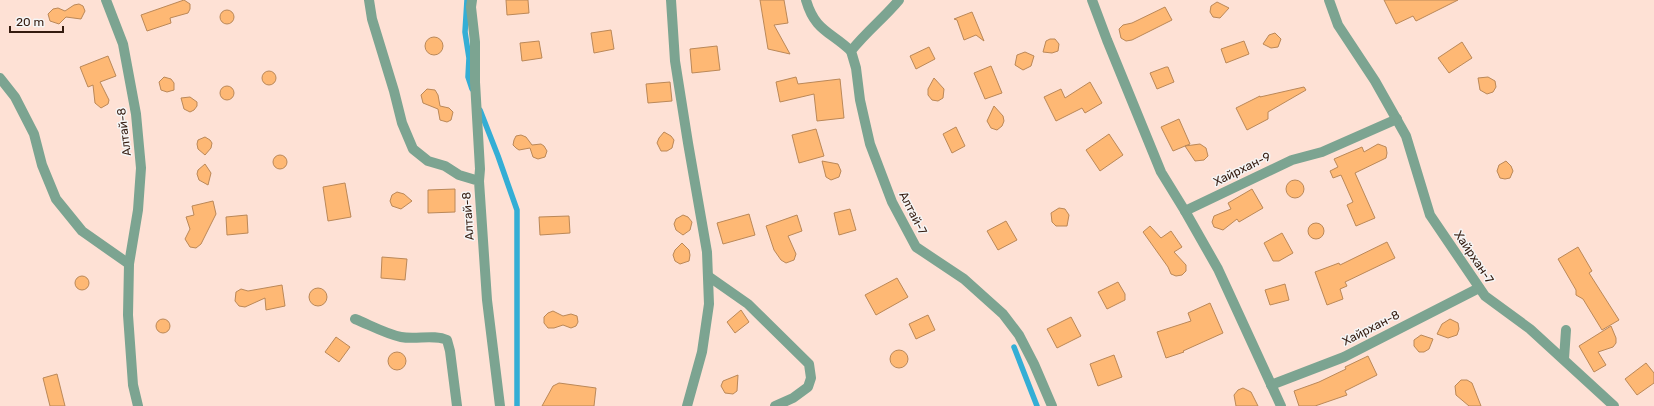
<svg xmlns="http://www.w3.org/2000/svg" width="1654" height="406" font-family="Rubik,sans-serif">
  <style>
    .lines { fill: none; stroke-linecap: round; stroke-linejoin: round }
    .stream { stroke: #34aed5; stroke-width: 5.5 }
    .building { fill: #feb874; stroke: #bb8858 }
    .minor { stroke: #7ca491; stroke-width: 10 }
    .labels { text-anchor: middle; stroke-width: 3; stroke-linejoin: round; paint-order: stroke }
    .street-label { font-size: 12px; fill: #341b0f; stroke: #f5f5f5 }
  </style>
  <rect width="100%" height="100%" fill="#fee1d5"/>
  <g class="lines">
    <g class="stream">
      <path d="M467,0L465,32L469,58L468,77L472,89"/>
      <path d="M480,110L498,156L517,210V406"/>
      <path d="M1014,347L1037,406"/>
    </g>
  </g>
  <g class="building">
    <path d="M184,0L190,4V9L188,13L170,18L171,23L147,31L141,15Z"/>
    <path d="M506,0H528L529,13L507,15Z"/>
    <path d="M760,0H784L788,23L774,25L790,54L768,49Z"/>
    <path d="M1384,0H1458L1416,21L1413,16L1396,24Z"/>
    <path d="M1217,2L1229,8L1220,18L1213,17L1210,12L1211,6Z"/>
    <path d="M79,4L83,6L85,11L81,19L66,17L59,24L50,21L48,14L53,9L58,8L65,11L74,5Z"/>
    <path d="M1165,7L1172,20L1132,40L1126,41L1121,38L1119,29L1123,25L1132,23Z"/>
    <circle cx="227" cy="17" r="7"/>
    <path d="M972,12L984,41L976,35L964,40L957,20L954,19Z"/>
    <path d="M611,30L614,49L594,53L591,33Z"/>
    <path d="M1275,33L1281,39L1278,47L1271,48L1263,44L1269,35Z"/>
    <circle cx="434" cy="46" r="9"/>
    <path d="M1050,39H1055L1059,44L1058,51L1052,53L1043,52L1046,41Z"/>
    <path d="M539,41L542,58L522,61L520,43Z"/>
    <path d="M1244,41L1249,54L1226,63L1221,49Z"/>
    <path d="M1462,42L1472,58L1449,73L1438,58Z"/>
    <path d="M717,46L720,70L692,73L690,49Z"/>
    <path d="M929,47L935,59L916,69L910,56Z"/>
    <path d="M1025,52L1034,56L1031,66L1023,70L1015,65L1017,55Z"/>
    <path d="M108,56L116,76L100,82L109,100L108,104L101,108L95,103L93,85L88,87L80,67Z"/>
    <path d="M991,66L1002,93L985,99L974,73Z"/>
    <path d="M1166,67H1168L1174,82L1157,89L1150,73Z"/>
    <circle cx="269" cy="78" r="7"/>
    <path d="M164,77L171,79L174,83V90L167,92L161,90L159,82Z"/>
    <path d="M796,77L798,84L840,79L844,118L817,121L814,94L780,102L776,82Z"/>
    <path d="M1488,77L1495,81L1496,87L1493,92L1487,94L1480,90L1478,78Z"/>
    <path d="M934,78L944,89L943,98L938,101L932,100L928,95V89Z"/>
    <path d="M670,82L672,101L648,103L646,84Z"/>
    <path d="M1090,82L1102,103L1085,113L1082,108L1056,121L1044,97L1061,89L1065,98Z"/>
    <circle cx="227" cy="93" r="7"/>
    <path d="M1304,87L1306,90L1268,112V119L1247,130L1236,108L1260,96V97Z"/>
    <path d="M427,89L435,90L438,95L440,106L449,108L453,112L451,120L447,122L440,120L438,109L423,103L421,95Z"/>
    <path d="M190,97L197,102V106L194,110L190,112L184,109L181,98Z"/>
    <path d="M994,106L1003,116L1004,121L1002,126L997,130L991,128L987,121Z"/>
    <path d="M1179,119L1190,144L1185,146L1200,144L1206,148L1208,156L1204,160L1195,161L1185,146L1173,151L1161,127Z"/>
    <path d="M956,127L965,146L952,153L943,134Z"/>
    <path d="M816,129L824,156L799,163L792,135Z"/>
    <path d="M664,132L671,136L674,140L672,148L667,151H661L657,143L659,138Z"/>
    <path d="M1109,134L1123,155L1100,171L1086,150Z"/>
    <path d="M521,135L526,137L532,145L541,144L544,146L547,151L545,157L538,159L533,157L530,148L519,150L516,148L513,145L514,140L516,136Z"/>
    <path d="M205,137L210,140L212,143L211,148L205,155L198,149L197,144L198,140Z"/>
    <path d="M1378,144L1386,147L1387,153L1386,158L1355,173L1375,218L1356,226L1347,205L1353,202L1341,175L1333,178L1330,171L1338,167L1334,159L1362,147L1364,152Z"/>
    <circle cx="280" cy="162" r="7"/>
    <path d="M822,161L838,164L841,171L839,177L831,180L826,177Z"/>
    <path d="M1506,161L1511,166L1513,171L1510,178L1505,179L1500,178L1497,171L1499,165Z"/>
    <path d="M205,164L211,173L208,185L199,180L197,174L198,170Z"/>
    <circle cx="1295" cy="189" r="9"/>
    <path d="M345,183L351,217L328,221L323,187Z"/>
    <path d="M455,189V212L428,213V190Z"/>
    <path d="M1252,189L1263,208L1239,222L1237,219L1223,230L1214,227L1212,222L1214,216L1231,209L1228,203Z"/>
    <path d="M397,192L404,194L412,201L401,209L392,206L390,201L392,195Z"/>
    <path d="M213,201L216,214L201,244L196,248L190,247L185,239L190,229L186,217L194,215L192,206Z"/>
    <path d="M1059,208L1065,209L1069,215L1067,226H1056L1052,222L1051,213Z"/>
    <path d="M850,209L856,230L839,235L834,213Z"/>
    <path d="M749,214L755,235L723,244L717,223Z"/>
    <path d="M247,215L248,233L227,235L226,217Z"/>
    <path d="M683,215L688,217L692,222L690,230L683,235L676,230L674,224L676,219Z"/>
    <path d="M797,215L802,231L788,236L796,254L794,260L786,263L781,260L774,250L766,226Z"/>
    <path d="M569,216L570,233L540,235L539,217Z"/>
    <path d="M1006,221L1017,240L998,250L987,231Z"/>
    <circle cx="1316" cy="231" r="8"/>
    <path d="M1150,226L1161,238L1171,231L1182,247L1174,252L1186,265V271L1182,275L1176,276L1171,274L1168,267L1143,232Z"/>
    <path d="M1282,233L1293,253L1279,261H1273L1264,243Z"/>
    <path d="M1387,242L1395,258L1345,282L1347,286L1340,289L1343,299L1327,305L1315,272L1339,263L1340,265Z"/>
    <path d="M682,243L689,250L690,255L689,261L680,264L675,261L673,255L675,250Z"/>
    <path d="M1578,247L1592,271L1589,273L1619,320L1602,330L1583,299L1576,295V290L1558,259Z"/>
    <path d="M382,257L407,259L405,280L381,278Z"/>
    <circle cx="82" cy="283" r="7"/>
    <path d="M897,278L908,297L876,315L865,295Z"/>
    <path d="M1118,282L1125,294V300L1107,309L1098,292Z"/>
    <path d="M1285,284L1289,300L1270,305L1265,290Z"/>
    <path d="M282,285L285,306L266,310L265,298L245,307L239,306L235,301L236,292L241,289L248,291Z"/>
    <circle cx="318" cy="297" r="9"/>
    <path d="M1210,303L1223,333L1183,351L1184,352L1166,358L1157,332L1191,321L1188,313Z"/>
    <path d="M741,310L749,322L735,333L727,322Z"/>
    <path d="M553,311L563,316L571,314L577,316L578,322L576,326L571,328L563,325L554,328H548L544,323V317L548,313Z"/>
    <path d="M928,315L935,330L916,339L909,324Z"/>
    <path d="M1071,317L1081,336L1057,348L1047,329Z"/>
    <circle cx="163" cy="326" r="7"/>
    <path d="M1450,319L1458,323L1459,329L1457,335L1448,338L1437,334L1442,324Z"/>
    <path d="M1611,326L1616,338V343L1613,347L1598,352L1606,365L1594,372L1579,346Z"/>
    <path d="M1421,335L1433,339L1429,349L1424,352H1419L1414,346V340Z"/>
    <path d="M336,337L350,347L339,362L325,352Z"/>
    <circle cx="899" cy="359" r="9"/>
    <circle cx="397" cy="361" r="9"/>
    <path d="M1114,355L1122,377L1098,386L1090,364Z"/>
    <path d="M1368,356L1377,375L1345,391L1347,395L1315,406H1299L1294,391L1319,382L1346,369L1345,367Z"/>
    <path d="M1646,363L1654,373V383L1637,395L1625,379Z"/>
    <path d="M57,374L65,406H50L43,378Z"/>
    <path d="M738,375L737,391L733,394L725,393L721,386L723,381Z"/>
    <path d="M1461,380H1467L1472,383L1481,406H1469L1456,395L1455,386Z"/>
    <path d="M559,383L596,388L594,406H542L553,386Z"/>
    <path d="M1243,388L1251,392L1258,406H1236L1234,395L1238,390Z"/>
  </g>
  <g class="lines">
    <g class="minor">
      <path d="M106,0L123,44L136,114L141,168L138,210L129,264L128,315L133,385L138,406"/>
      <path d="M369,0L372,19L394,91L402,123L413,149L428,161L445,166L459,175L479,181L487,300L500,406"/>
      <path d="M472,0L471,7L475,42V82L480,169L479,181"/>
      <path d="M671,0L675,61L688,143L707,252L709,304L702,352L687,406"/>
      <path d="M806,0C815,31 830,31 851,51"/>
      <path d="M899,0C884,18 866,32 851,51L856,68L860,100L870,144L892,202L916,247L964,279L1003,314L1019,335L1034,364L1052,406"/>
      <path d="M1092,0L1107,40L1161,172L1185,211L1218,269L1281,406"/>
      <path d="M1329,0L1338,25L1375,81L1406,136L1430,215L1485,296L1530,329L1614,406"/>
      <path d="M0,78L15,97L34,134L42,165L56,199L82,231L129,264"/>
      <path d="M1185,211L1292,160L1322,152L1397,119"/>
      <path d="M708,276L748,304L809,364L811,378L808,387L793,398L775,406"/>
      <path d="M355,319C370,325 386,334 401,337C416,340 434,334 447,340L450,351L457,406"/>
      <path d="M1564,359L1566,330"/>
      <path d="M1271,385L1344,357L1479,288"/>
    </g>
  </g>
  <g class="labels">
    <g class="street-label">
      <text transform="translate(124 132) rotate(-97)" y="4">Алтай-8</text>
      <text transform="translate(1242 169) rotate(-26)" y="4">Хайрхан-9</text>
      <text transform="translate(913 213) rotate(63)" y="4">Алтай-7</text>
      <text transform="translate(468 216) rotate(-94)" y="4">Алтай-8</text>
      <text transform="translate(1474 257) rotate(56)" y="4">Хайрхан-7</text>
      <text transform="translate(1371 328) rotate(-27)" y="4">Хайрхан-8</text>
    </g>
  </g>
  <path d="M10 26v6h53v-6" fill="none" stroke="#341b0f" stroke-width="2"/>
  <text x="16" y="26" font-size="12" fill="#341b0f" stroke="#f5f5f5" stroke-width="3" paint-order="stroke">20 m</text>
</svg>
